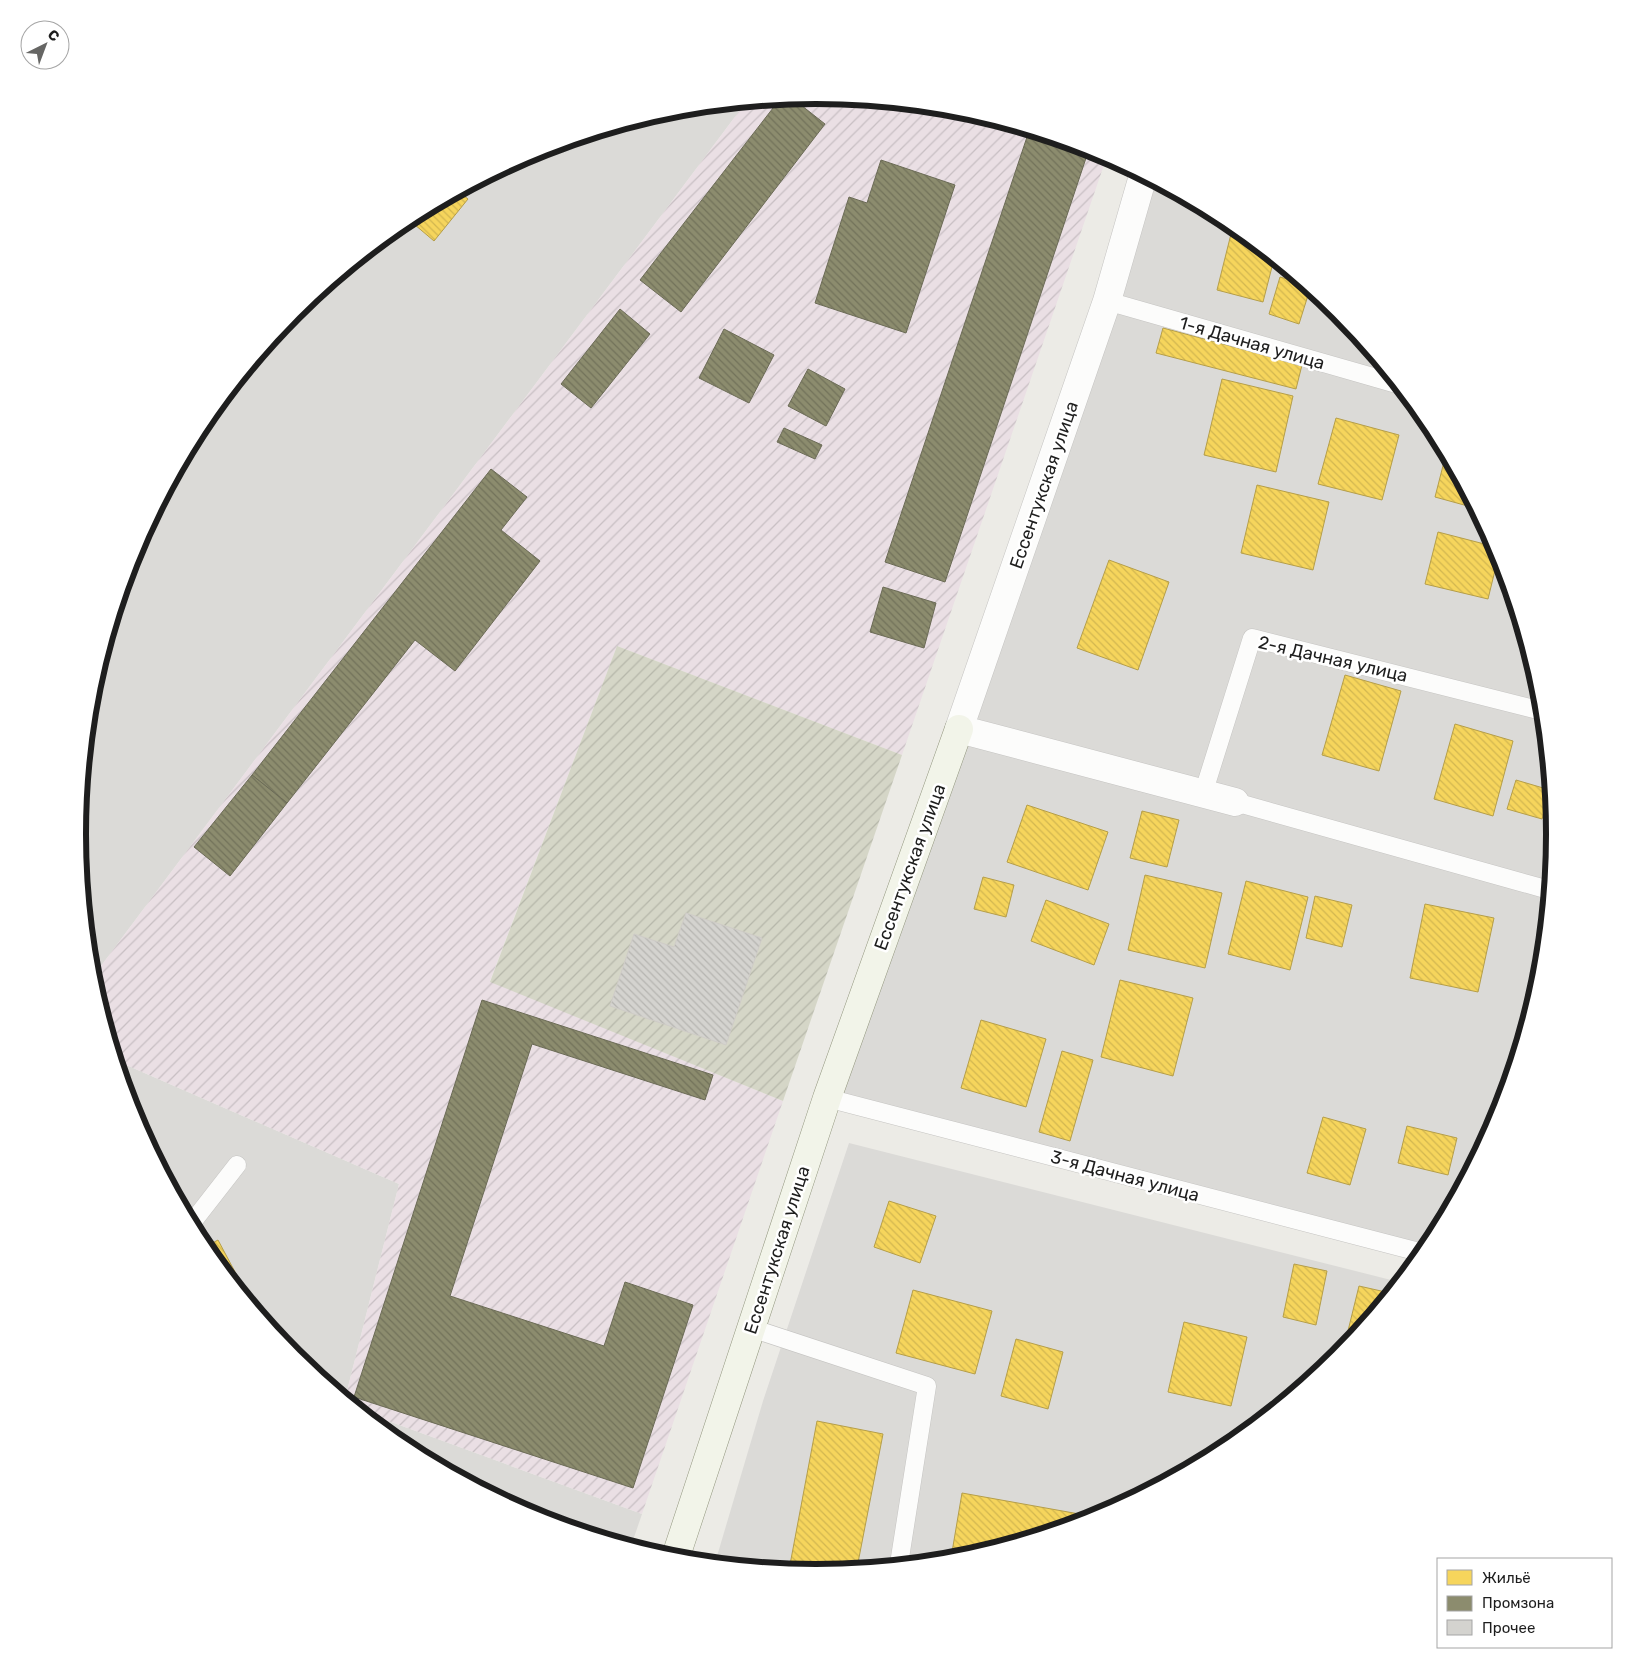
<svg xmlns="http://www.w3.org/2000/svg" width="1632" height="1668" font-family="Rubik,sans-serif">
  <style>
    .residential { fill: #dbdad7 }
    .industrial { fill: url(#industrial-furrows) }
    .construction { fill: url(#construction-furrows) }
    .homes { fill: url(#homes-back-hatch); stroke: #b59e49 }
    .industry { fill: url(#industry-back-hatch); stroke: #6b6b56 }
    .building { fill: url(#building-back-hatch); stroke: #cfccc7 }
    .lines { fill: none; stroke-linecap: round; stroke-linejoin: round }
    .lane-casing { stroke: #c5c4c2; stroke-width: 19 }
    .street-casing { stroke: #c5c4c2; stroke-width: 29 }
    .secondary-casing { stroke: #92967e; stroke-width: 29 }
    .lane { stroke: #fcfcfb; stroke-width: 18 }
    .street { stroke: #fcfcfb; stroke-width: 28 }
    .secondary { stroke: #f2f4e9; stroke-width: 28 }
    .labels { text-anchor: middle; stroke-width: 5; stroke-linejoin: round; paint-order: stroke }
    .street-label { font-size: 18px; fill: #1e1e1e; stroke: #fff }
    .rim { fill: none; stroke: #1e1e1e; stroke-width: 6 }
  </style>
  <defs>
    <pattern id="industrial-furrows" width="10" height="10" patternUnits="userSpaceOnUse" patternTransform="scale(1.25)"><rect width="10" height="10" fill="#eadfe4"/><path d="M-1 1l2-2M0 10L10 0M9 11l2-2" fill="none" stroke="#c8bfc3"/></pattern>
    <pattern id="construction-furrows" width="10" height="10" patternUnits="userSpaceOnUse" patternTransform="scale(1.25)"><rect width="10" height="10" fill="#d5d6c7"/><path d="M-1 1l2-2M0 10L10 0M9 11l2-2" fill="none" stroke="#b6b7aa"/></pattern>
    <pattern id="homes-back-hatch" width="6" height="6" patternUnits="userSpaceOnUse" patternTransform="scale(1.25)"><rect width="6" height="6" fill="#f6d55c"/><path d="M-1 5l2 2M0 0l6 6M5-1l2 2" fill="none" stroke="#d2b650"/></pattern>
    <pattern id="industry-back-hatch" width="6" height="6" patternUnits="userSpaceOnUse" patternTransform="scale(1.25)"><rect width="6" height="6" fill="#8c8c6e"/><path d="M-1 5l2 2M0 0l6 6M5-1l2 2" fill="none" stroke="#72725a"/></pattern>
    <pattern id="building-back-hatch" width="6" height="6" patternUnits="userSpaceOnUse" patternTransform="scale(1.25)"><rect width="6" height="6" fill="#d4d3cf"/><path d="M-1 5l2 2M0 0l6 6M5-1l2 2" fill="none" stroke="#b6b5b1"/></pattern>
  </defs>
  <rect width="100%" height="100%" fill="#ecebe6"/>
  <g class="residential">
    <path d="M746,102L92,978L78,834L92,690L134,551L202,423L294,312L406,220L534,152L672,110Z"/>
    <path d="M1141,174L1227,220L1338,312L1430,424L1498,552L1540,690L1554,834L1540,978L1498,1117L1424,1251L827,1098Z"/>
    <path d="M117,1061L399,1184L345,1399L294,1356L202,1244L134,1116Z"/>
    <path d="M849,1143L1399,1282L1338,1356L1226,1448L1098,1516L960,1558L816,1572L715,1563L763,1401Z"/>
    <path d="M361,1411L642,1514L631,1546L533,1516L405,1448Z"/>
  </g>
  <path class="industrial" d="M816,96L960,110L1107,156L902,755L617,646L490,981L783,1101L642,1514L361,1411L345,1399L399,1184L117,1061L92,978L746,102Z"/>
  <path class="construction" d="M617,646L902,755L783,1101L490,982Z"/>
  <g class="homes">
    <path d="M459,192L468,199L434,241L408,219Z"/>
    <path d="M1231,234L1248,238L1274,259L1263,302L1217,290Z"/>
    <path d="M1280,277L1305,284L1310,289L1299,324L1269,314Z"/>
    <path d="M1163,328L1302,365L1296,389L1156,353Z"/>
    <path d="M1222,379L1293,396L1276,472L1204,455Z"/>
    <path d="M1336,418L1399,435L1382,500L1318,484Z"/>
    <path d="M1446,454L1475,508L1435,497Z"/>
    <path d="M1257,485L1329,502L1313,570L1241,553Z"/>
    <path d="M1438,532L1496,547L1499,554L1488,599L1425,584Z"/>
    <path d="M1109,560L1169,582L1138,670L1077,648Z"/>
    <path d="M1521,627L1525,641L1518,639Z"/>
    <path d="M1345,675L1401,691L1379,771L1322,755Z"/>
    <path d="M1455,724L1513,741L1493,816L1434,799Z"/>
    <path d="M1516,780L1550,790L1542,819L1507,809Z"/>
    <path d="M1027,805L1108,832L1088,890L1007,862Z"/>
    <path d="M1142,811L1179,820L1167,867L1130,858Z"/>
    <path d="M1145,875L1222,893L1205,968L1128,950Z"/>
    <path d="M983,877L1014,885L1006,917L974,909Z"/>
    <path d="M1246,881L1308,897L1290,970L1228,954Z"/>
    <path d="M1315,896L1352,905L1342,947L1306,938Z"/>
    <path d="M1046,900L1109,924L1094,965L1031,941Z"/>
    <path d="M1425,904L1494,918L1478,992L1410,978Z"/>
    <path d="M1120,980L1193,998L1173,1076L1101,1057Z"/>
    <path d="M981,1020L1046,1039L1026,1107L961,1088Z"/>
    <path d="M1062,1051L1093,1060L1070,1141L1039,1132Z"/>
    <path d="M1323,1117L1366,1129L1350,1185L1307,1173Z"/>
    <path d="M1407,1126L1457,1138L1448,1175L1398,1163Z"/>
    <path d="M1476,1151L1479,1152L1473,1163Z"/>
    <path d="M889,1201L936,1216L920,1263L874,1247Z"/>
    <path d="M218,1240L242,1285L237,1287L205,1247Z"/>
    <path d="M1294,1264L1327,1271L1316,1325L1283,1317Z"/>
    <path d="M1359,1286L1390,1293L1345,1347H1344Z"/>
    <path d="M913,1290L992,1311L975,1374L896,1353Z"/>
    <path d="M1184,1322L1247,1337L1231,1406L1168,1392Z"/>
    <path d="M1016,1339L1063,1352L1048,1409L1001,1396Z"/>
    <path d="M817,1421L883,1434L857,1568L816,1572L789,1570Z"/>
    <path d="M962,1493L1096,1517L956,1559L951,1558Z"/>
  </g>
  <g class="industry">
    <path d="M792,98L825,124L681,312L640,280L780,99Z"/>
    <path d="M945,108L960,110L1011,125L1010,130Z"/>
    <path d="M1029,131L1089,149L945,582L885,562Z"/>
    <path d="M881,160L955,185L906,333L815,303L849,197L867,203Z"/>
    <path d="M620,309L650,334L591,408L561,384Z"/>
    <path d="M724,329L774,355L749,403L699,378Z"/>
    <path d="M808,369L845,389L826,426L788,406Z"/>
    <path d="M784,428L822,445L815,459L777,442Z"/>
    <path d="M491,469L527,497L501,530L540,561L455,671L415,640L287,803L252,775Z"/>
    <path d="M883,587L936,603L924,648L870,632Z"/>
    <path d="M252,775L287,803L230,876L194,847Z"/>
    <path d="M482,1000L713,1075L705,1100L532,1044L450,1296L604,1346L625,1282L693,1305L633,1488L354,1397Z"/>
  </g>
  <path class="building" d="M686,913L762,938L726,1045L610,1006L634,934L674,947Z"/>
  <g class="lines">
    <g class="lane-casing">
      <g id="lane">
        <path d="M1107,301L1397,384"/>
        <path d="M1203,794L1252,638L1542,711"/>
        <path d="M1235,802L1549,890"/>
        <path d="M827,1098L1423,1253"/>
        <path d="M191,1224L237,1165"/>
        <path d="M751,1328L927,1386L899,1564"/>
      </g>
    </g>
    <g class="street-casing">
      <path id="street" d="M1143,176L1107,301L959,729L1235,802"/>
    </g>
    <g class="secondary-casing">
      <path id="secondary" d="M675,1559L827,1098L959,729"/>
    </g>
    <use href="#lane" class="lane"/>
    <use href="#street" class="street"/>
    <use href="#secondary" class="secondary"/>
  </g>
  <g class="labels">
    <g class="street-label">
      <text transform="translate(1252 343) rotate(16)" y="6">1-я Дачная улица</text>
      <text transform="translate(1044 485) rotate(-71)" y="6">Ессентукская улица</text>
      <text transform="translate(1333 659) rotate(13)" y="6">2-я Дачная улица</text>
      <text transform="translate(910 867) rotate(-70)" y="6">Ессентукская улица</text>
      <text transform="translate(1125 1176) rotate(15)" y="6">3-я Дачная улица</text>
      <text transform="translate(777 1250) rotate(-72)" y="6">Ессентукская улица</text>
    </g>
  </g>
  <path d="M0 0H1632V1668H0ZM86 834a730 730 0 1 1 1460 0a730 730 0 1 1-1460 0Z" fill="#fff" fill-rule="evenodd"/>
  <path class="rim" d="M86 834a730 730 0 1 1 1460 0a730 730 0 1 1-1460 0Z"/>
  <rect x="1437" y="1558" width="175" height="90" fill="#ffffff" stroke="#a5a5a5"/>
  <rect x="1447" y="1570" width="25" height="15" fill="#f6d55c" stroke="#a5a5a5"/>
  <text x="1482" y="1583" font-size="15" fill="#1e1e1e">Жильё</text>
  <rect x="1447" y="1596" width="25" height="15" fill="#8c8c6e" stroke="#a5a5a5"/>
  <text x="1482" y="1608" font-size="15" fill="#1e1e1e">Промзона</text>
  <rect x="1447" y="1620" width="25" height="15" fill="#d4d3cf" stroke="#a5a5a5"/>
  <text x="1482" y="1633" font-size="15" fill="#1e1e1e">Прочее</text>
  <g transform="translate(45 45) rotate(42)"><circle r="24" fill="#ffffff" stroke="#a5a5a5"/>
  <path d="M0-4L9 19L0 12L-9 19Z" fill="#666664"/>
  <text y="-8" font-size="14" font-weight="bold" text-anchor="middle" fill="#1e1e1e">С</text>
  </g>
</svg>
